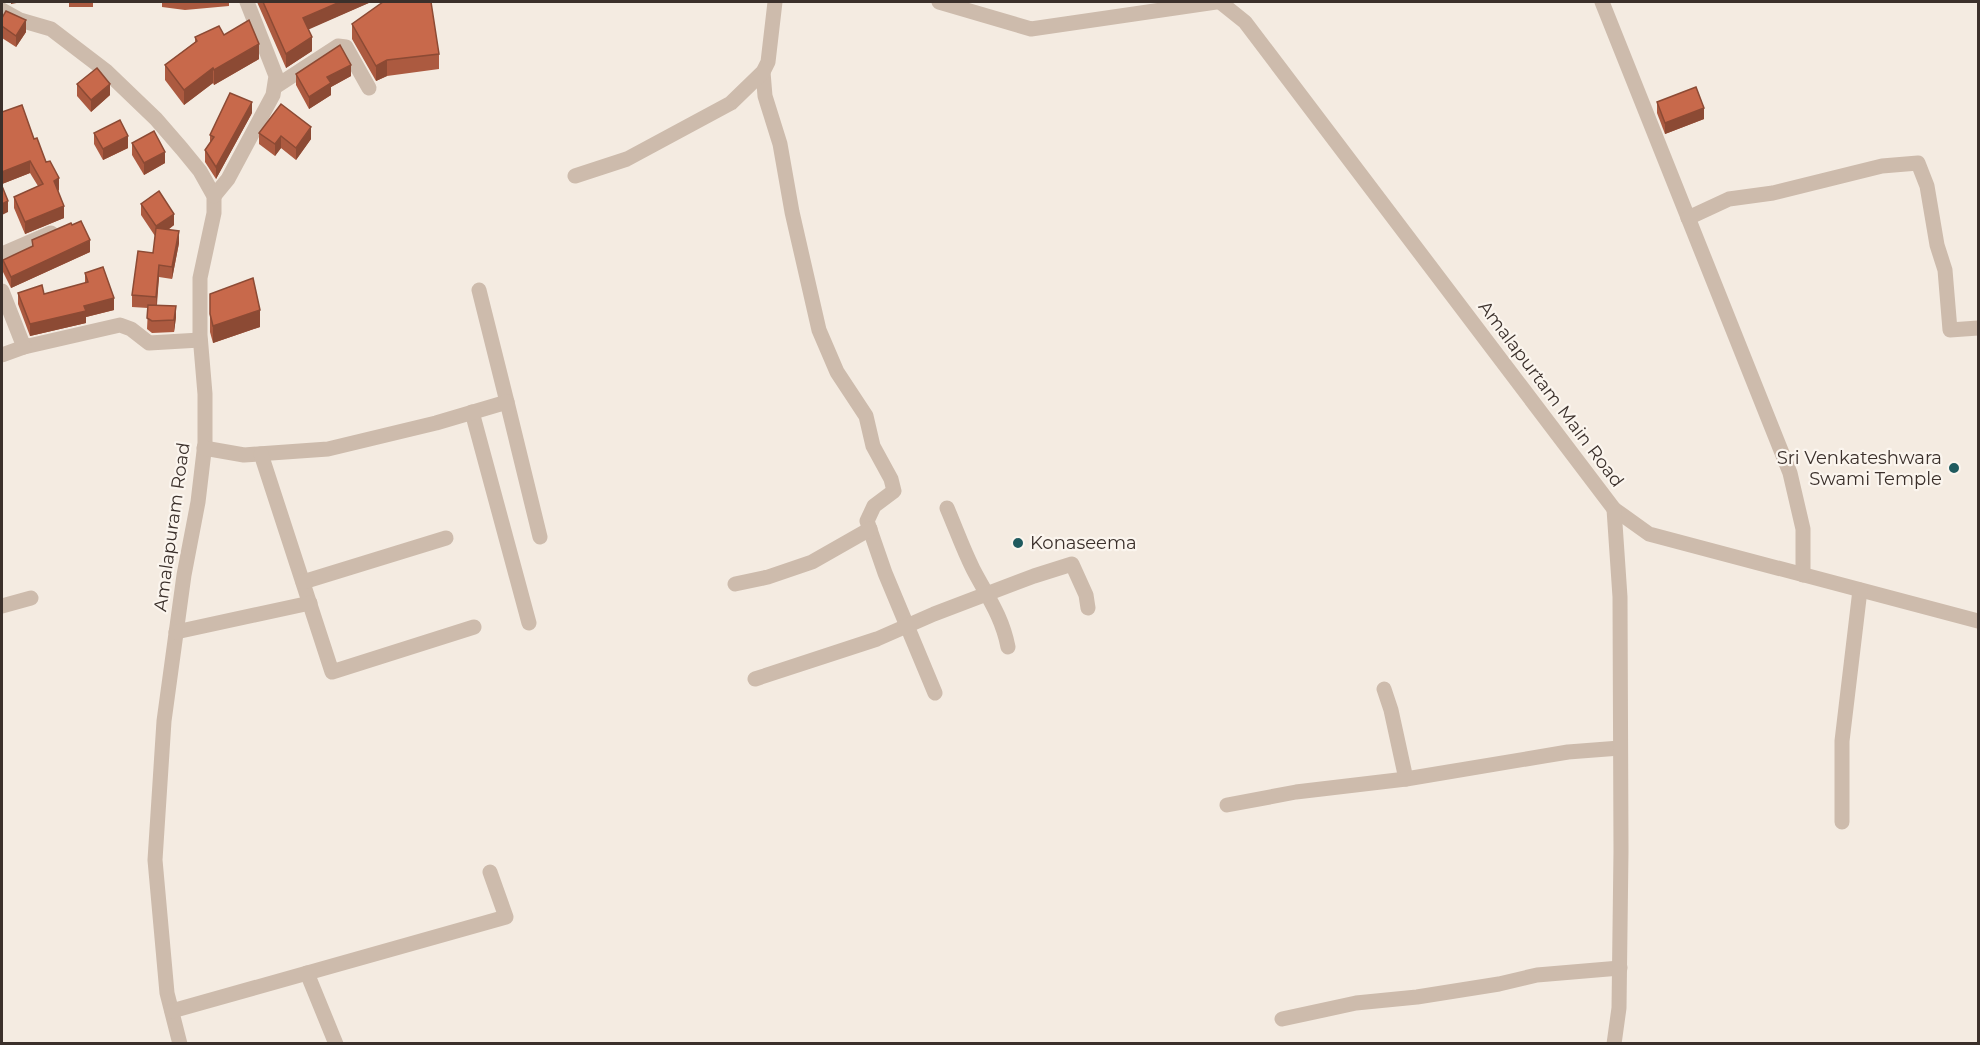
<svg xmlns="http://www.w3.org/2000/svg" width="1980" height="1045" font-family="Montserrat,sans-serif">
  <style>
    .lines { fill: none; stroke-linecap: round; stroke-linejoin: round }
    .minor { stroke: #cdbbac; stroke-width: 15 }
    .wall { fill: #ac5a40 }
    .shaded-wall { fill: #8c4a34 }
    .building { fill: #c8694b; stroke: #8c4a34; stroke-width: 1.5 }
    .poi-dot { fill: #1f5a5e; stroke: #fbf5ee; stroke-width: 2 }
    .labels { text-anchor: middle; stroke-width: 4.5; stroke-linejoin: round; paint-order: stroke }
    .street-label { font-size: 18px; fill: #3b302b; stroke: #fbf5ee }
    .poi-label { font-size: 18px; fill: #3b302b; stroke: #fbf5ee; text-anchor: end }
  </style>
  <rect width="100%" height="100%" fill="#f4ebe1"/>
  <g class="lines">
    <g class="minor">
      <path d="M939,2L1031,29L1216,2"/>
      <path d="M1220,2L1245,22L1614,509L1649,534L1978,621"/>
      <path d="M1602,2L1790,473L1803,529V575"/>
      <path d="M2,10L20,20L51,29L106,71L156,119L182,149L200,171L214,196V213L200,278V335L205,394V443L198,502L184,575L164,721L155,860L167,993L180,1044"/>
      <path d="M763,72L765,96L780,144L792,212L819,330L837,372L866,416L873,446L891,479L894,491L874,506L867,521L885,573L935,693"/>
      <path d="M275,87L338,46L346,47L369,88"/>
      <path d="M575,176L627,159L731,103L763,72L768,62L775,2"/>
      <path d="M214,196L228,179L273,95L276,76L247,2"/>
      <path d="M1688,218L1729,199L1773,193L1882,166L1918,163L1927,186L1937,245L1945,270L1950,330L1978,328"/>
      <path d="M2,254L51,233"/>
      <path d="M479,290L507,402"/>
      <path d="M2,291L24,347L120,325L131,329L149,343L200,340"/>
      <path d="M2,355L24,347"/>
      <path d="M472,412L529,623"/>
      <path d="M204,448L244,455L328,449L436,423L507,402L540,537"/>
      <path d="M261,454L332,672L474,627"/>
      <path d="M947,508C956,529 963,549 973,569C987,596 1002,616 1008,647"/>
      <path d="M303,582L446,538"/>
      <path d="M735,584L768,577L812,562L870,529"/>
      <path d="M2,606L31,598"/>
      <path d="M176,632L310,603"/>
      <path d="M755,679L877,639L934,614L1034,576L1072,564L1086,595L1088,608"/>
      <path d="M1384,689L1391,710L1406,779"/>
      <path d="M1227,805L1296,792L1406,779L1568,752L1620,748"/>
      <path d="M1842,822V741L1860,590"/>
      <path d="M307,973L336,1044"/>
      <path d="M172,1011L506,917L490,872"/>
      <path d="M1282,1019L1356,1003L1417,997L1499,984L1537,975L1620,968"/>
      <path d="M1614,1044L1619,1008L1621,851L1620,597L1614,509"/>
    </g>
  </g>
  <g class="wall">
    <rect x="69" y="2" width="24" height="5"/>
    <path d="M162,2H229V6L185,10L162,7Z"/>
    <path d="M257,2H371L308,29L312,51L286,68Z"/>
    <path d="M2,18L26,32L16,47L2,38Z"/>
    <path d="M352,24L439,54V69L387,76L376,81L352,39Z"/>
    <path d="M224,35L259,59L214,85L213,83L184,105L165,80V65L195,42V37Z"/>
    <path d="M296,74L351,76L331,87V95L309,109L296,85Z"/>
    <path d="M77,84L110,95L91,112L77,96Z"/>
    <path d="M1657,102L1704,119L1665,134L1657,113Z"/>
    <path d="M252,113L216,179L205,162V150L210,143V135Z"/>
    <path d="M94,133L128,148L103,160L94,144Z"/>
    <path d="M259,133L311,139L296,160L281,148L275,156L259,144Z"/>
    <path d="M34,139L59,190L58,191L64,218L25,234L14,208V197L38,186L30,173L2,184Z"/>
    <path d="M132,143L165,163L144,175L132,155Z"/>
    <path d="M141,204L174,225L168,230L179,243L172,279L159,277L157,305L176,317L174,332L152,333L147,329L148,308L132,307V295L153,253L155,236L141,215Z"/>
    <path d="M32,240L90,252L11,288L3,272V260L32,247Z"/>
    <path d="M85,273L114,310L86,317V323L30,336L18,304V293L44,294L85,283Z"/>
    <path d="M210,294L260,327L213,343L210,332Z"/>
  </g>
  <g class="shaded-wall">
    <path d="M11,2H22L11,4Z"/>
    <path d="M340,2H371L303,32V18Z"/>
    <path d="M26,20V32L16,47V36Z"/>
    <path d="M312,37V51L286,68V54Z"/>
    <path d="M259,44V59L214,85V70Z"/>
    <path d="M387,60V76L376,81V66Z"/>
    <path d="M351,65V76L331,87V95L309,109V97L327,77Z"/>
    <path d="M213,68V83L184,105V90Z"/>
    <path d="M110,84V95L91,112V100Z"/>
    <path d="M252,102V113L216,179V167Z"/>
    <path d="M1704,108V119L1665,134V123Z"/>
    <path d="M311,127V139L296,160V148Z"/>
    <path d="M128,136V148L103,160V149Z"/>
    <path d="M281,136V148L275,156V144Z"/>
    <path d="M165,152V163L144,175V163Z"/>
    <path d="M30,161V173L2,184V172Z"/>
    <path d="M59,178V190L54,193V181Z"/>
    <path d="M8,201V212L2,215V204Z"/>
    <path d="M64,206V218L25,234V222Z"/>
    <path d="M174,214V225L156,238V226Z"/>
    <path d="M179,231V243L172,279V267Z"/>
    <path d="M90,240V252L11,288V277Z"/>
    <path d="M159,265V277L156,309V297Z"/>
    <path d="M114,298V310L86,317V323L30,336V324L84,306Z"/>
    <path d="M176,306V317L174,332V320Z"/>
    <path d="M260,310V327L213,343V326Z"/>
  </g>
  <g class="building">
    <path d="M263,2H340L303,18L312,37L286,54Z"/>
    <path d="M383,2H431L439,54L387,60L376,66L352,24Z"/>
    <path d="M6,11L26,20L16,36L2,26V18Z"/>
    <path d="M249,20L259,44L214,70L213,68L184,90L165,65L197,41L195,37L219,26L224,35Z"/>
    <path d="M340,45L351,65L327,77L331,83L309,97L296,74Z"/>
    <path d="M97,68L110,84L91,100L77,84Z"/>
    <path d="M1696,87L1704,108L1665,123L1657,102Z"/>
    <path d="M230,93L252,102L216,167L205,150L214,137L210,135Z"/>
    <path d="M281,104L311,127L296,148L281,136L275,144L259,133Z"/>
    <path d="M22,105L34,139L37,138L46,162L50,161L59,178L54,181L64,206L25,222L14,197L43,184L30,161L2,172V112Z"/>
    <path d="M120,120L128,136L103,149L94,133Z"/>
    <path d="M154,131L165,152L144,163L132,143Z"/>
    <path d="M2,186L8,201L2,204Z"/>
    <path d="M159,191L174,214L156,226L141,204Z"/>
    <path d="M81,221L90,240L11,277L3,260L33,246L32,240L71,223L72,225Z"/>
    <path d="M156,228L179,231L172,267L159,265L156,297L132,295L138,251L153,253Z"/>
    <path d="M103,267L114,298L84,306L86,311L30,324L18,293L42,285L44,294L88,282L85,273Z"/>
    <path d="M253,278L260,310L213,326L210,314V294Z"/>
    <path d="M148,305L176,306L174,320L152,321L147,318Z"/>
  </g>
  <g class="poi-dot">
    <circle cx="1954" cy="468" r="6"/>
    <circle cx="1018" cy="543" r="6"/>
  </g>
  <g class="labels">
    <g class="street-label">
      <text transform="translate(1551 394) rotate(53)" y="6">Amalapurtam Main Road</text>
      <text transform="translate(172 527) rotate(-82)" y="6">Amalapuram Road</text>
    </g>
    <g class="poi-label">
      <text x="1942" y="464">Sri Venkateshwara<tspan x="1942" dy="21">Swami Temple</tspan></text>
      <text x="1030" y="549" text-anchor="start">Konaseema</text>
    </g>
  </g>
  <rect width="1980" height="1045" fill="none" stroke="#3b302b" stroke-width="6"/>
</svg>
